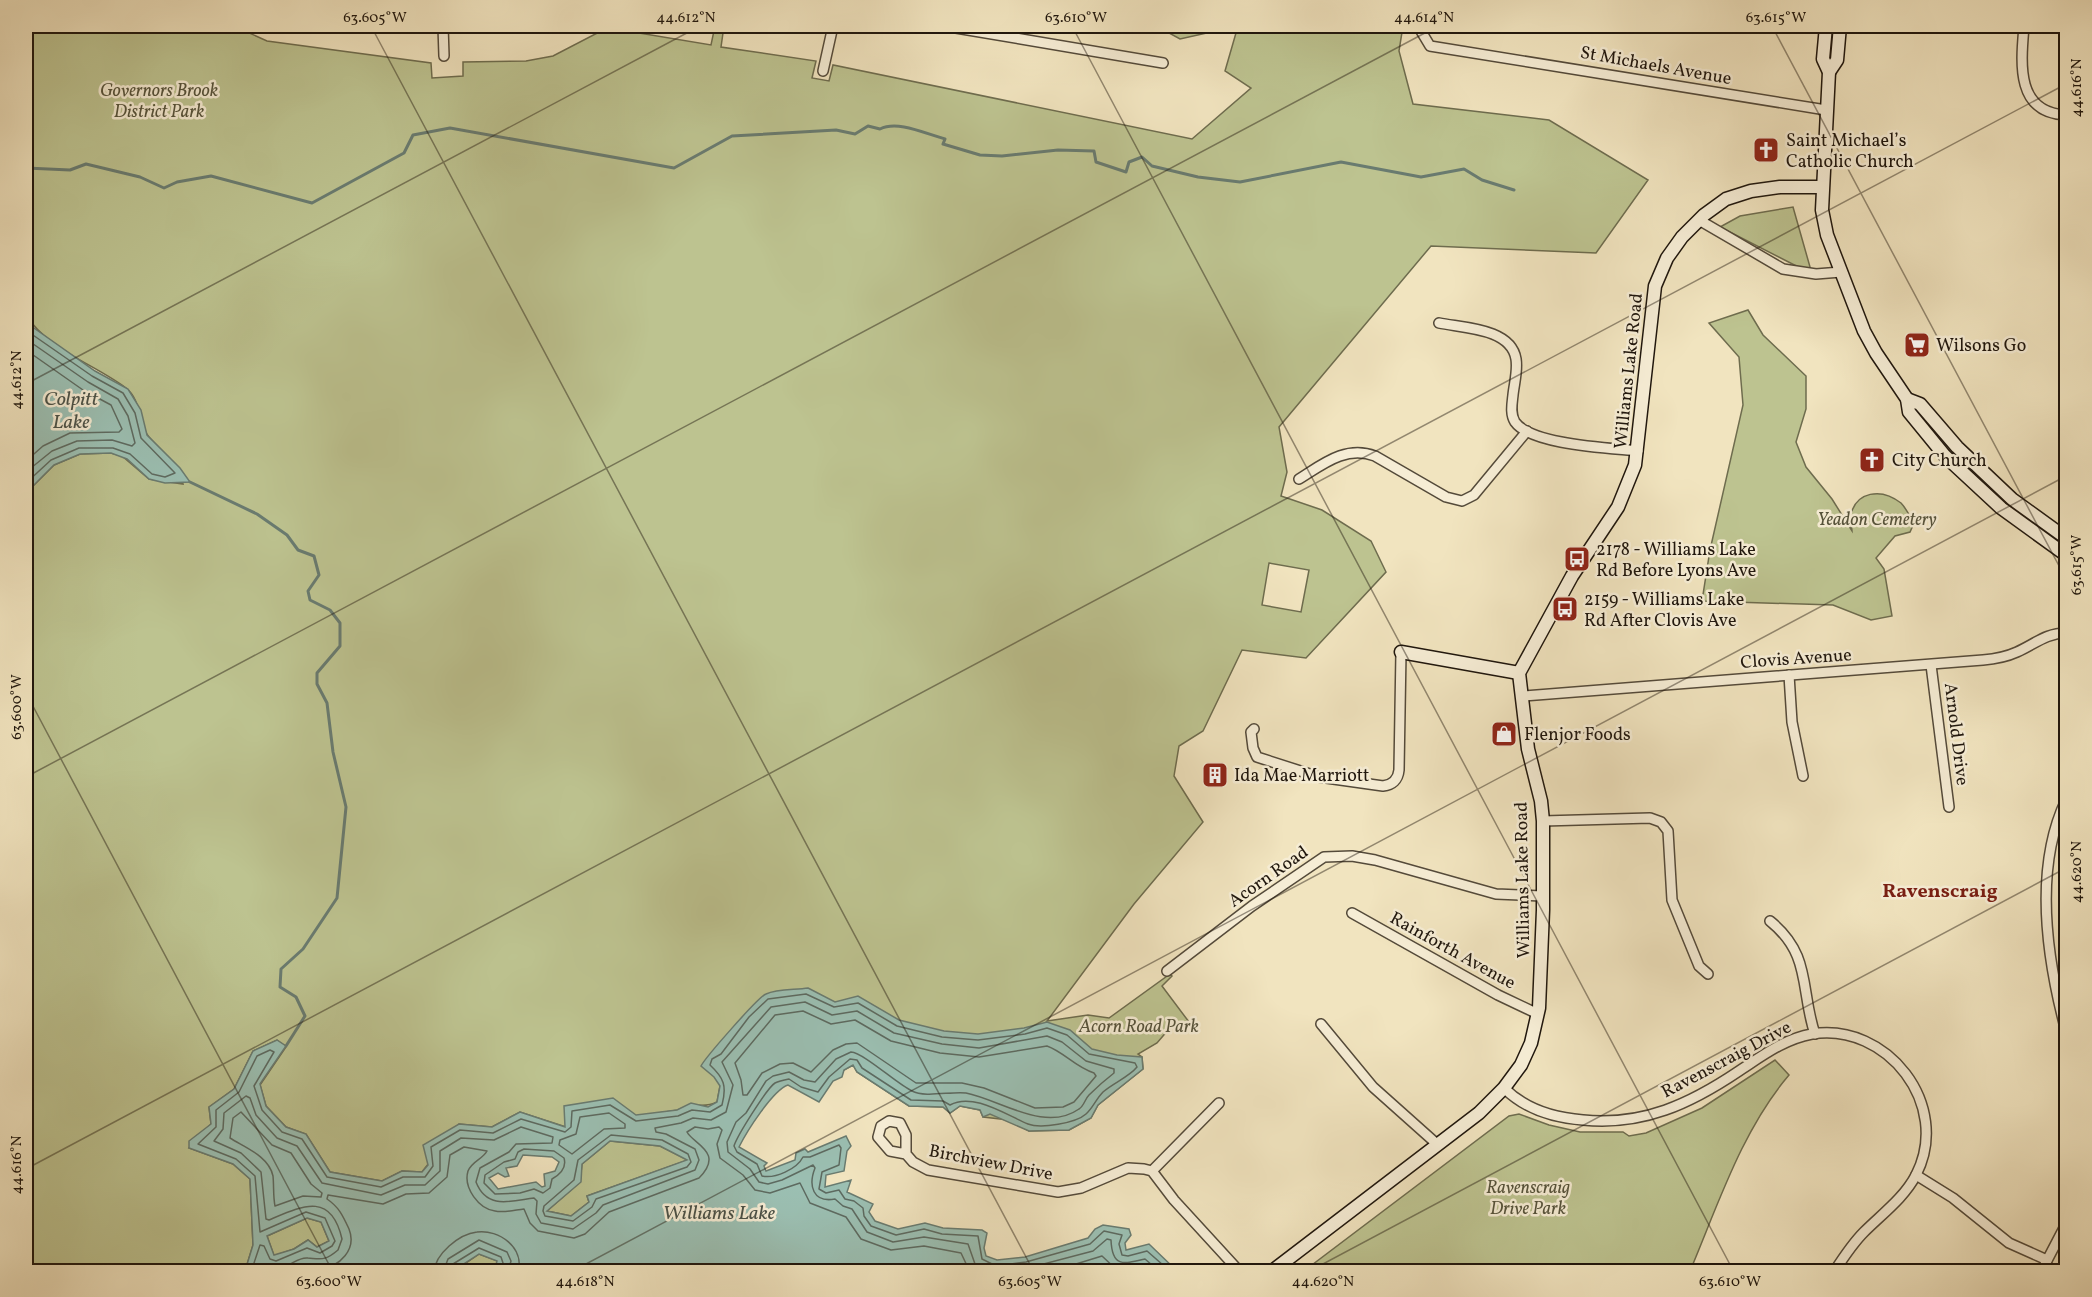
<svg xmlns="http://www.w3.org/2000/svg" width="2092" height="1297" font-family="Vollkorn,serif">
  <style>
    .green { fill: #bdc390; stroke: #6e6c4e; stroke-width: 1.5; fill-rule: evenodd }
    .water { fill: #9bbfb2; stroke: #697b70; stroke-width: 1.5; fill-rule: evenodd }
    .lines { fill: none; stroke-linecap: round; stroke-linejoin: round }
    .shore { stroke: #5d6a60; stroke-width: 1.5 }
    .stream { stroke: #697b70; stroke-width: 3 }
    .street-casing { stroke: #544a3a; stroke-width: 12 }
    .secondary-casing { stroke: #1f160d; stroke-width: 15 }
    .street { stroke: #f6edd5; stroke-width: 9 }
    .secondary { stroke: #f6edd5; stroke-width: 12 }
    .ticks { fill: none; stroke: #1f160d; stroke-width: 1.5; stroke-opacity: 0.45 }
    .labels { text-anchor: middle; stroke-width: 5; stroke-linejoin: round; paint-order: stroke }
    .street-label { font-size: 18px; fill: #1f160d; stroke: #f6edd5 }
    .park-label { font-size: 18px; font-style: italic; fill: #56533b; stroke: #f6edd5 }
    .poi-label { font-size: 18px; fill: #1f160d; stroke: #f6edd5; text-anchor: start }
    .water-label { font-size: 20px; font-style: italic; fill: #4a5147; stroke: #f6edd5 }
    .neighbourhood-label { font-size: 20px; font-weight: bold; fill: #7a1f14; stroke: #f6edd5 }
    .neatline { fill: none; stroke: #1f160d; stroke-width: 2 }
    .ticks-label { font-size: 15px; text-anchor: middle; fill: #1f160d }
  </style>
  <rect width="100%" height="100%" fill="#f1e4bf"/>
  <filter id="stains"><feTurbulence type="fractalNoise" baseFrequency=".00333" numOctaves="4"/><feColorMatrix values="0 0 0 0 .2 0 0 0 0 .09 0 0 0 0 .02 0 0 0 .5 -.17"/></filter>
  <radialGradient id="worn" r=".72"><stop offset=".6" stop-color="#630" stop-opacity="0"/><stop offset="1" stop-color="#630" stop-opacity=".3"/></radialGradient>
  <g class="green">
    <path d="M26,26H234L267,41L431,63L432,78L463,76V62L526,61L553,56L603,30H621L711,45L715,26H724L721,47L816,61L812,78L829,81L833,65L1192,139L1251,88L1225,71L1238,26L1180,39L1169,33L1173,26H1403L1399,51L1413,104L1549,120L1648,180L1596,253L1431,246L1279,427L1287,472L1281,496L1322,510L1371,541L1386,572L1306,658L1242,650L1203,731L1179,746L1174,776L1203,822L1134,904L1047,1021L1088,1015L1109,1018L1170,974L1172,976L1162,986L1189,1022L1169,1029L1157,1043L1138,1054L1142,1057L1143,1069L1098,1105L1091,1118L1069,1130L1029,1131L1009,1120L983,1117L980,1110L960,1106L950,1113L943,1107L909,1106L857,1072L853,1065L844,1070L720,1086L717,1102C701,1110 697,1100 678,1110L566,1127L520,1112L492,1127L459,1124L422,1172L402,1171L382,1181L330,1172L306,1134L286,1127L266,1106L260,1085L286,1047L277,1040L253,1051L234,1089L209,1107L211,1124L189,1148L233,1164L250,1179L253,1245L245,1271H26V493L54,465L80,454L111,453L122,456L149,479L183,484C178,460 164,455 149,437C137,424 142,400 126,388C94,364 48,350 26,315ZM1269,563L1309,570L1301,612L1262,605Z"/>
    <path d="M1793,207L1812,274L1720,227L1740,216Z"/>
    <path d="M1748,310L1763,335L1806,376V409L1796,442L1806,467L1832,499L1852,531C1852,528 1850,522 1850,518C1855,490 1882,488 1901,503C1906,508 1910,517 1914,523L1910,532L1895,536L1876,558L1884,569L1892,616L1871,620L1833,605L1702,601L1710,550L1743,405L1739,357L1709,323Z"/>
    <path d="M1775,1060L1789,1075C1742,1130 1718,1205 1690,1271H1304L1509,1116L1519,1114L1549,1125L1580,1132H1623L1629,1136L1646,1133L1702,1108Z"/>
    <path d="M610,1141L660,1146L688,1160L587,1196L589,1202L571,1216L547,1211L580,1182L582,1164Z"/>
    <path d="M307,1218L321,1222L329,1241L317,1247L308,1240L294,1249L274,1256L267,1236Z"/>
    <path d="M479,1254L498,1261L494,1271L453,1272Z"/>
  </g>
  <g class="water">
    <path d="M26,315L34,328L95,371L128,389L141,410L147,435L180,468L190,482L165,483L149,479L127,459L111,453L80,454L54,465L26,493Z"/>
    <path d="M808,988L835,1002L858,996L899,1020L944,1031L978,1034L1024,1028L1047,1022L1070,1030L1092,1049L1117,1055L1142,1057L1143,1069L1098,1105L1091,1118L1069,1130L1029,1131L990,1114L983,1117L980,1110L960,1106L950,1113L943,1107L909,1106L857,1072L853,1065L844,1070L842,1077L833,1081L819,1102L788,1085C773,1090 747,1131 739,1147L767,1163L764,1166L766,1171L795,1160L796,1153L805,1149L808,1152L846,1136L851,1146L847,1151L844,1171L826,1175L825,1187L851,1180L847,1192L873,1204L869,1212L875,1221L898,1229L925,1223L943,1228L982,1230L987,1233L984,1248L986,1256L997,1260L1025,1257L1088,1238L1095,1229L1103,1225L1129,1229L1131,1235L1125,1243L1126,1250L1149,1244L1177,1271L494,1272L497,1261L479,1254L453,1271H245L253,1245L250,1179L233,1164L189,1148V1141L211,1124L209,1107L234,1089L253,1051L277,1040L286,1046L260,1084L266,1106L286,1127L306,1134L330,1172L382,1181L402,1171L422,1172L428,1165L423,1145L459,1124L492,1127L520,1112L565,1127L564,1106L613,1098L636,1115L677,1110L691,1103L708,1107L717,1102L720,1086L714,1077L701,1066C705,1058 758,997 766,994C777,989 795,990 808,988ZM610,1141L660,1146L687,1160L587,1196L589,1202L571,1216L547,1211L581,1182L582,1164ZM523,1155L552,1157L559,1162L555,1171L544,1174L545,1186L542,1187L536,1182L498,1189L489,1178L498,1173L505,1177L509,1176L506,1168L517,1166ZM307,1218L321,1222L329,1241L317,1247L308,1240L294,1249L274,1255L267,1236Z"/>
  </g>
  <g class="lines">
    <g class="shore">
      <path d="M26,326L30,333L92,376L123,393L135,413L141,438L175,473L165,477L152,474L130,454L113,448H79L51,460L26,483"/>
      <path d="M26,339L88,382L118,399L128,416L135,443L132,446L112,440L77,441L52,451L26,472"/>
      <path d="M26,350L83,390L111,405L122,429L119,432L70,433L43,446L26,461"/>
      <path d="M803,1011L831,1024L855,1020L891,1041L940,1053L979,1057L1047,1046C1064,1052 1075,1067 1094,1073L1096,1076L1074,1102L1063,1107L1035,1108L984,1088L962,1083H916L857,1043L846,1044L833,1050L811,1072L793,1063L780,1064L762,1073L747,1095H743L741,1080L735,1063L775,1015Z"/>
      <path d="M241,1112L272,1145L291,1153L311,1184L322,1193L321,1197L303,1196L275,1206C273,1196 274,1186 273,1176C269,1156 244,1147 230,1138L233,1118Z"/>
      <path d="M609,1113L625,1124V1128L604,1129L572,1154L559,1145L560,1140L576,1134L580,1117Z"/>
      <path d="M611,1135L662,1140L688,1154L691,1162L687,1167L596,1199L592,1207L573,1221L545,1216L543,1211L544,1206L574,1180L578,1160Z"/>
      <path d="M524,1149L554,1151L564,1158C567,1168 559,1175 552,1179L550,1188L543,1193L534,1189L520,1193L495,1194L484,1183L485,1175L504,1162L515,1159L518,1152Z"/>
      <path d="M251,1272L260,1245L264,1246L270,1259L276,1261L307,1248L320,1253L332,1246L335,1241L325,1218L306,1212L260,1232L255,1176L236,1159L198,1144L216,1127V1110L239,1092L257,1056L270,1050L274,1052L254,1086L262,1110L282,1132L302,1139L327,1177L381,1187L403,1177H425L433,1166L431,1147L460,1130L493,1133L521,1119L565,1132L571,1127L572,1111L610,1105L636,1121L678,1116L692,1110L710,1112L722,1105C727,1086 724,1078 710,1065L712,1059L721,1054L749,1017L768,999L806,994L834,1007L858,1003L897,1026L942,1037L978,1040L1025,1034L1047,1028L1067,1035L1089,1054L1135,1063L1137,1067C1129,1077 1113,1083 1103,1092C1096,1099 1093,1108 1086,1114C1076,1123 1041,1129 1028,1124C1006,1115 973,1092 950,1105L943,1101L911,1100L862,1068L857,1060L850,1059L829,1077L818,1092L801,1087L789,1079C784,1080 779,1081 775,1083C767,1088 737,1136 734,1146L737,1152L757,1164L762,1176C775,1179 797,1169 803,1157H810L839,1145L841,1148L839,1165L822,1172L819,1189L826,1193L839,1190L845,1199L854,1201L863,1208L864,1216L871,1226L896,1235L924,1229L942,1234L978,1236L982,1259L996,1266L1026,1262L1090,1244L1104,1231L1122,1235L1119,1244L1122,1255L1128,1256L1147,1251L1171,1272"/>
      <path d="M259,1272L263,1265C287,1275 294,1256 308,1258C322,1259 325,1261 338,1250L342,1239C331,1191 302,1206 269,1220L266,1219L261,1172L241,1153L214,1141L223,1129L224,1113L246,1096L250,1098L256,1115L277,1138L297,1146L322,1183L381,1195L405,1185H425L440,1171V1151L461,1138L494,1140L521,1127L553,1137L552,1143L516,1144L509,1152L480,1168L476,1182C487,1210 511,1201 534,1198L537,1201L536,1214L541,1223L573,1229L596,1213L603,1205L695,1170L699,1160L695,1149L666,1134L656,1132L655,1128L681,1123L693,1118L711,1120L726,1112L733,1085L722,1062L771,1007L805,1002L832,1015L857,1011L894,1033L942,1044L979,1048L1047,1036L1062,1042L1086,1061L1114,1069V1073C1105,1080 1097,1087 1089,1095C1085,1099 1084,1106 1079,1109C1045,1133 1001,1100 966,1093C952,1091 925,1098 912,1091C897,1084 864,1053 851,1052L836,1059L815,1082L804,1080L789,1072L773,1076L766,1081L746,1113L736,1122L727,1142L728,1152L750,1169L759,1182L768,1184L782,1180L813,1165L815,1168C808,1186 813,1203 835,1199L843,1206L852,1209L867,1232L893,1242L924,1237L968,1244L975,1264L989,1272"/>
      <path d="M297,1272C306,1268 311,1271 320,1269C340,1267 357,1249 349,1229C343,1216 339,1207 327,1199L328,1195L383,1204L406,1194L429,1193L447,1177L450,1155L464,1147L487,1151C483,1159 472,1161 468,1171C463,1188 479,1209 495,1211C504,1213 515,1210 524,1209L530,1223L538,1231L574,1238L585,1234L609,1212L699,1178C725,1152 693,1144 687,1132L695,1127L708,1129L719,1127L722,1130L717,1144L720,1158L743,1175L755,1190L770,1193L800,1183L810,1203L846,1217L861,1239L891,1250L924,1246L961,1253L970,1272"/>
      <path d="M434,1272C435,1254 459,1234 477,1232C499,1229 525,1248 518,1272"/>
      <path d="M443,1272L448,1259L479,1240L507,1252L511,1261L508,1272"/>
      <path d="M450,1272L453,1264L479,1248L501,1257L503,1263L500,1272"/>
      <path d="M1013,1272L1093,1251L1107,1239L1111,1240C1112,1268 1124,1264 1145,1259L1160,1272"/>
      <path d="M1050,1272L1102,1256L1119,1272"/>
    </g>
    <g class="stream">
      <path d="M26,168L70,170L86,164L140,177L164,188L177,182L211,176L312,203L404,153L413,135L450,128L674,168L732,136L836,130L855,134L868,126L880,129C898,120 926,134 945,139L943,144L980,155L1002,156L1058,150L1094,151L1096,162L1126,172L1129,162L1142,157L1152,166L1198,177L1240,182L1341,162L1421,177L1464,169L1482,180L1514,190"/>
      <path d="M190,482L257,514L287,535L298,550L314,556L319,575L308,591L310,600L330,610L340,623V646L317,673V684L327,703L333,752L346,807L337,898L303,949L281,969L280,987L296,997L305,1016L286,1046"/>
    </g>
    <g class="street-casing">
      <g id="street">
        <path d="M443,26L444,56"/>
        <path d="M944,26L1163,63"/>
        <path d="M1418,26L1430,46L1826,110"/>
        <path d="M2024,26C2021,62 2015,113 2066,115"/>
        <path d="M823,71L833,26"/>
        <path d="M1699,220L1783,269L1816,274L1841,272"/>
        <path d="M1439,323C1463,328 1511,328 1516,359C1518,371 1514,384 1513,395C1512,404 1510,414 1515,422C1531,445 1611,448 1638,451"/>
        <path d="M1299,479C1323,464 1346,445 1375,456L1446,497L1462,501L1474,495L1527,431"/>
        <path d="M1931,665L1949,807"/>
        <path d="M1789,675L1792,722L1803,776"/>
        <path d="M1523,696L1983,660C1995,659 2006,657 2017,652C2035,644 2046,633 2066,633"/>
        <path d="M1254,729L1251,732L1253,748L1257,757L1319,777L1383,786C1392,785 1398,780 1399,770L1401,652"/>
        <path d="M2066,800C2033,869 2047,960 2066,1031"/>
        <path d="M1543,821L1650,818L1661,822L1668,831L1672,900L1699,966L1708,974"/>
        <path d="M1352,913L1498,995L1538,1014"/>
        <path d="M1770,921C1812,955 1800,990 1815,1034"/>
        <path d="M1167,971L1252,906L1324,857L1352,856L1375,860L1496,894L1543,896"/>
        <path d="M1321,1024L1373,1087L1438,1145"/>
        <path d="M1504,1088C1525,1109 1555,1118 1583,1120C1643,1126 1690,1104 1739,1071C1762,1056 1784,1039 1812,1034C1887,1022 1952,1105 1916,1175C1904,1198 1882,1214 1864,1232C1852,1244 1843,1258 1834,1272"/>
        <path d="M906,1154L890,1151L878,1137L881,1126L889,1121L900,1123L906,1135V1154L913,1162L928,1170L1058,1192L1081,1188L1128,1168L1144,1169L1152,1171L1174,1200L1240,1272"/>
        <path d="M1152,1171L1219,1103"/>
        <path d="M1916,1175L1953,1198L2009,1243L2047,1260"/>
        <path d="M2041,1272L2066,1224"/>
      </g>
    </g>
    <g class="secondary-casing">
      <g id="secondary">
        <path d="M1826,26L1823,59L1829,72L1822,210L1827,235L1864,331L1876,353L1907,399L1909,412L1945,456L2001,508L2066,555"/>
        <path d="M1829,72L1837,60L1840,26"/>
        <path d="M1907,399L1920,404L1957,447L2012,499L2066,538"/>
        <path d="M1401,652L1519,673"/>
        <path d="M1271,1272L1479,1113L1504,1088L1521,1065L1531,1043L1539,1008L1543,910V821L1541,801L1528,749L1519,673L1572,576L1618,507L1635,465L1655,286L1667,258L1682,237L1704,215L1726,199L1751,191L1780,187H1821"/>
      </g>
    </g>
    <use href="#street" class="street"/>
    <use href="#secondary" class="secondary"/>
  </g>
  <path class="ticks" d="M371,26L1034,1272M1072,26L1734,1272M1772,26L2066,579M26,384L700,26M26,693L333,1272M26,777L1438,26M26,1169L2066,84M571,1272L2066,476M1308,1272L2066,868M2046,1272L2066,1261"/>
  <defs>
    <g id="church-square" transform="scale(1.35)"><rect x="-9" y="-9" width="18" height="18" rx="4" fill="#8f2418" stroke="#f6edd5"/><path d="M-1.2-6h2.4v3.5h3.3v2.4h-3.3V6h-2.4V-.1h-3.3v-2.4h3.3Z" fill="#fff"/></g>
    <g id="supermarket-square" transform="scale(1.35)"><rect x="-9" y="-9" width="18" height="18" rx="4" fill="#8f2418" stroke="#f6edd5"/><path d="M-6-5.5h2.5l.6 2H6L4.5 2H-2.5L-4.4-4H-6ZM-1.5 3.2a1.3 1.3 0 1 0 .1 0ZM3 3.2a1.3 1.3 0 1 0 .1 0Z" fill="#fff"/></g>
    <g id="bus-square" transform="scale(1.35)"><rect x="-9" y="-9" width="18" height="18" rx="4" fill="#8f2418" stroke="#f6edd5"/><path d="M-5-6H5V4H4V6H2V4H-2V6H-4V4H-5ZM-3.5-4V0h7V-4ZM-3.5 1.2v1.5H-2V1.2ZM2 1.2v1.5H3.5V1.2Z" fill="#fff"/></g>
    <g id="shop-square" transform="scale(1.35)"><rect x="-9" y="-9" width="18" height="18" rx="4" fill="#8f2418" stroke="#f6edd5"/><path d="M-5-2.5h2.3a2.7 3.5 0 0 1 5.4 0H5L5.5 6h-11ZM-1.5-2.5h3a1.5 2.3 0 0 0-3 0Z" fill="#fff"/></g>
    <g id="building-square" transform="scale(1.35)"><rect x="-9" y="-9" width="18" height="18" rx="4" fill="#8f2418" stroke="#f6edd5"/><path d="M-4-6H4V6H1V3H-1V6H-4ZM-2.5-4.3h1.7v1.8h-1.7ZM.8-4.3h1.7v1.8H.8ZM-2.5-1h1.7V.8h-1.7ZM.8-1h1.7V.8H.8Z" fill="#fff"/></g>
  </defs>
  <g fill-rule="evenodd">
    <use href="#church-square" x="1766" y="150"/>
    <use href="#supermarket-square" x="1917" y="345"/>
    <use href="#church-square" x="1872" y="460"/>
    <use href="#bus-square" x="1577" y="559"/>
    <use href="#bus-square" x="1565" y="609"/>
    <use href="#shop-square" x="1504" y="734"/>
    <use href="#building-square" x="1215" y="775"/>
  </g>
  <g class="labels">
    <g class="street-label">
      <text transform="translate(1656 65) rotate(10)" y="6">St Michaels Avenue</text>
      <text transform="translate(1628 371) rotate(-84)" y="6">Williams Lake Road</text>
      <text transform="translate(1796 658) rotate(-4)" y="6">Clovis Avenue</text>
      <text transform="translate(1957 734) rotate(83)" y="6">Arnold Drive</text>
      <text transform="translate(1268 876) rotate(-35)" y="6">Acorn Road</text>
      <text transform="translate(1522 880) rotate(-91)" y="6">Williams Lake Road</text>
      <text transform="translate(1453 950) rotate(29)" y="6">Rainforth Avenue</text>
      <text transform="translate(1726 1059) rotate(-28)" y="6">Ravenscraig Drive</text>
      <text transform="translate(991 1162) rotate(11)" y="6">Birchview Drive</text>
    </g>
    <g class="park-label">
      <text x="159" y="96">Governors Brook<tspan x="159" dy="21">District Park</tspan></text>
      <text x="1877" y="525">Yeadon Cemetery</text>
      <text x="1139" y="1032">Acorn Road Park</text>
      <text x="1528" y="1193">Ravenscraig<tspan x="1528" dy="21">Drive Park</tspan></text>
    </g>
    <g class="poi-label">
      <text x="1786" y="146">Saint Michael’s<tspan x="1786" dy="21">Catholic Church</tspan></text>
      <text x="1936" y="351">Wilsons Go</text>
      <text x="1892" y="466">City Church</text>
      <text x="1596" y="555">2178 - Williams Lake<tspan x="1596" dy="21">Rd Before Lyons Ave</tspan></text>
      <text x="1584" y="605">2159 - Williams Lake<tspan x="1584" dy="21">Rd After Clovis Ave</tspan></text>
      <text x="1524" y="740">Flenjor Foods</text>
      <text x="1234" y="781">Ida Mae Marriott</text>
    </g>
    <g class="water-label">
      <text x="71" y="405">Colpitt<tspan x="71" dy="23">Lake</tspan></text>
      <text x="719" y="1219">Williams Lake</text>
    </g>
    <g class="neighbourhood-label">
      <text x="1940" y="897">Ravenscraig</text>
    </g>
  </g>
  <rect width="2092" height="1297" fill="none" stroke="#f1e4bf" stroke-width="66"/>
  <rect x="33" y="33" width="2026" height="1231" class="neatline"/>
  <g class="ticks-label">
    <text x="375" y="22">63.605°W</text>
    <text x="686" y="22">44.612°N</text>
    <text x="1076" y="22">63.610°W</text>
    <text x="1424" y="22">44.614°N</text>
    <text x="1776" y="22">63.615°W</text>
    <text transform="translate(2076 88) rotate(-90)" y="5">44.616°N</text>
    <text transform="translate(16 380) rotate(-90)" y="5">44.612°N</text>
    <text transform="translate(2076 565) rotate(-90)" y="5">63.615°W</text>
    <text transform="translate(16 707) rotate(-90)" y="5">63.600°W</text>
    <text transform="translate(2076 872) rotate(-90)" y="5">44.620°N</text>
    <text transform="translate(16 1165) rotate(-90)" y="5">44.616°N</text>
    <text x="329" y="1286">63.600°W</text>
    <text x="585" y="1286">44.618°N</text>
    <text x="1030" y="1286">63.605°W</text>
    <text x="1323" y="1286">44.620°N</text>
    <text x="1730" y="1286">63.610°W</text>
  </g>
  <rect width="100%" height="100%" filter="url(#stains)"/>
  <rect width="100%" height="100%" fill="url(#worn)"/>
</svg>
